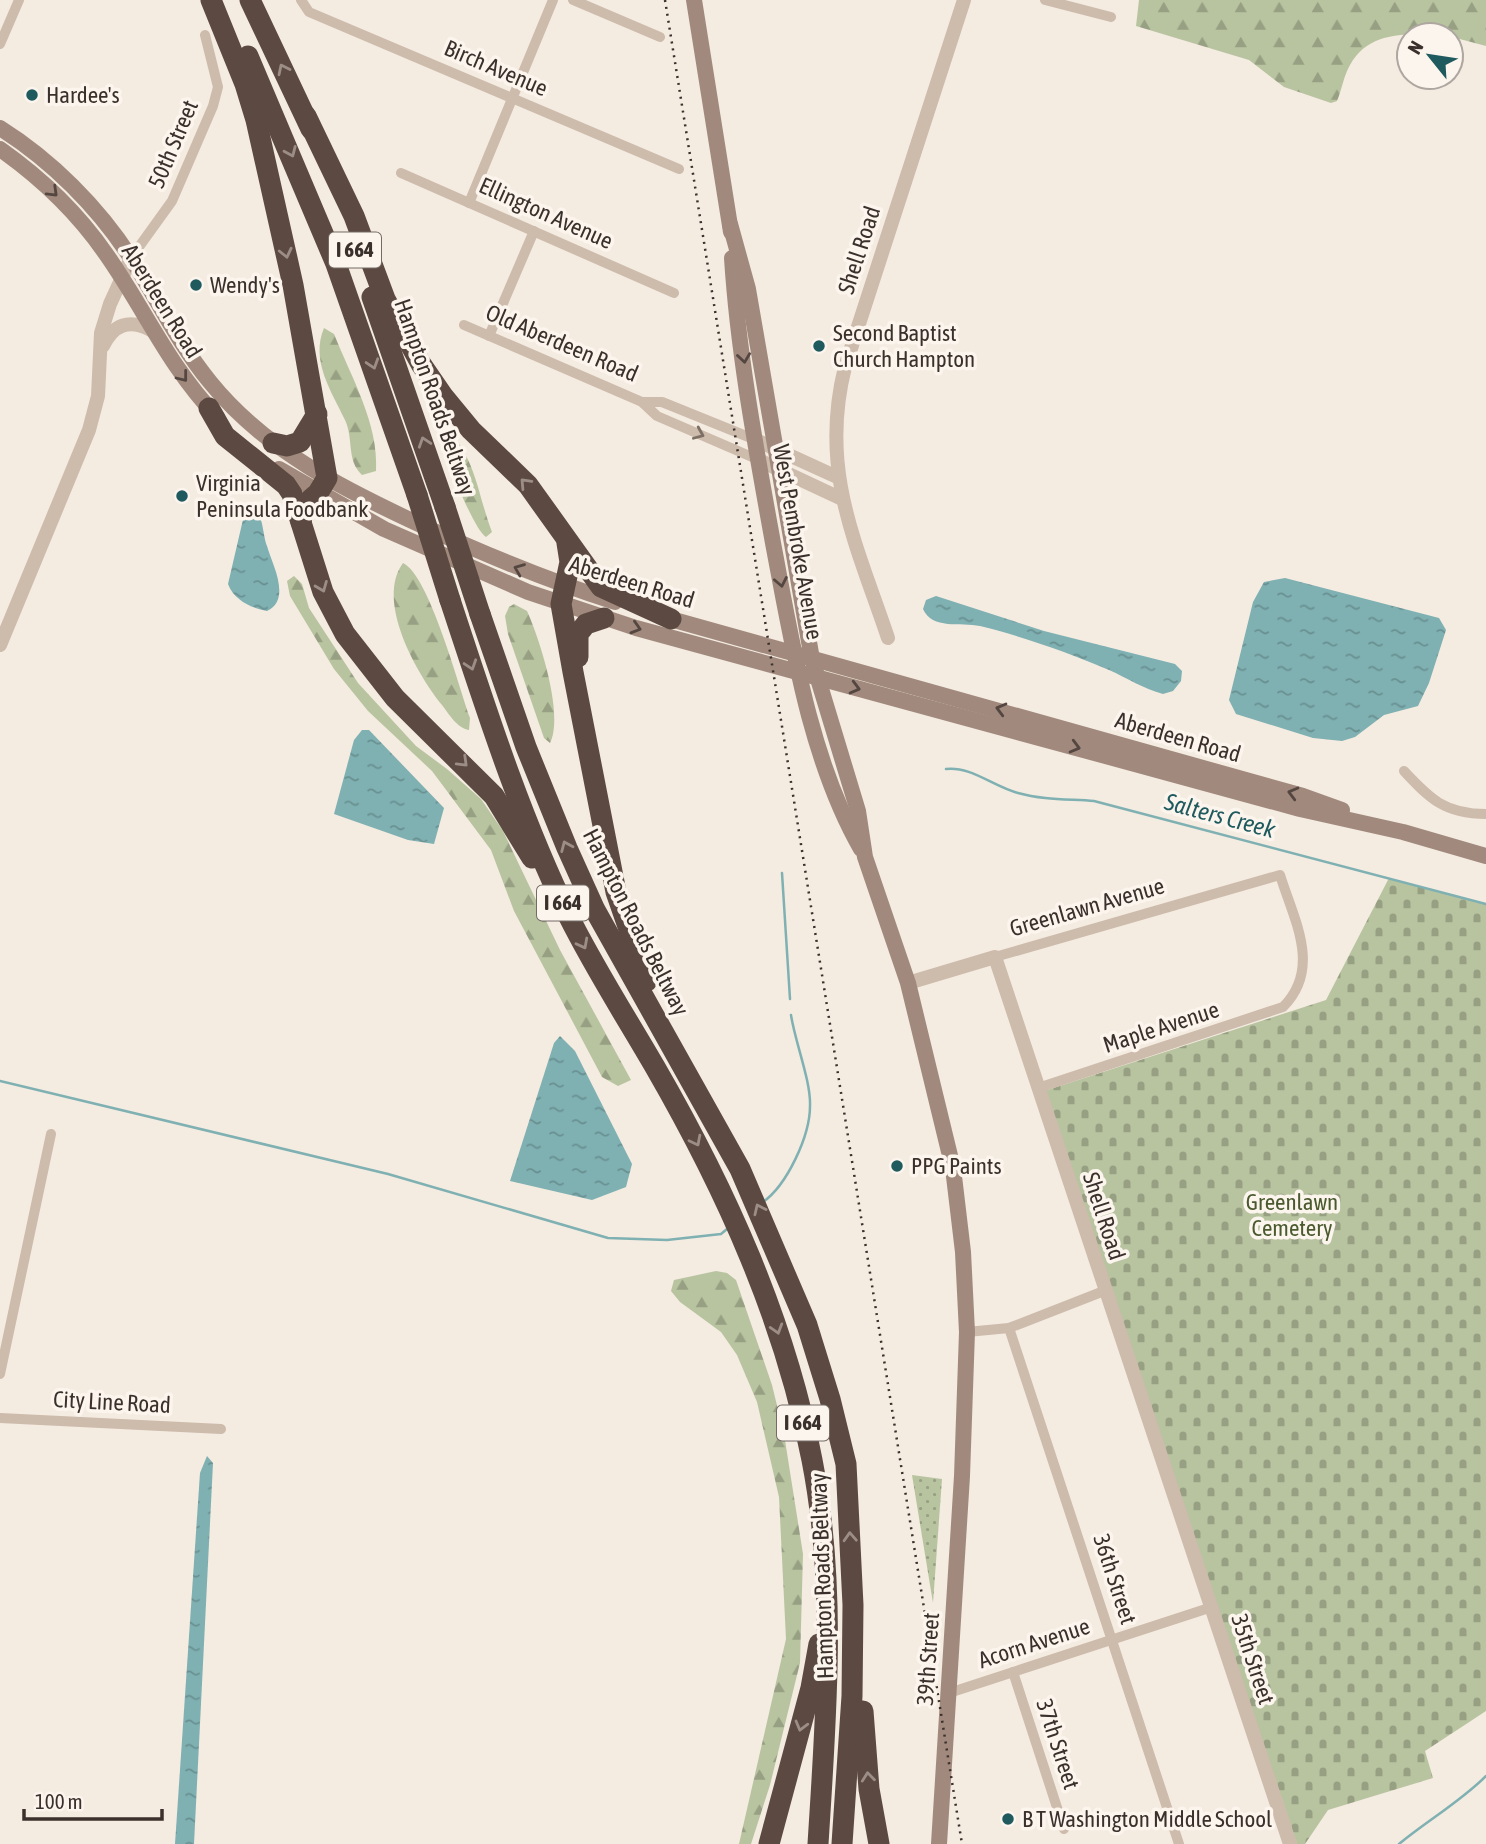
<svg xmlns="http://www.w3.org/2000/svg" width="1486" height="1844" font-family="'Asap Condensed',sans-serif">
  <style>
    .grass { fill: url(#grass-dots) }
    .forest { fill: url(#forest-firs) }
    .cemetery { fill: url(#cemetery-stones) }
    .water { fill: url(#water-ripples) }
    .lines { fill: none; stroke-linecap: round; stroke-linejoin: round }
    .stream { stroke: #7fb0b2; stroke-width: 2.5 }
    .minor { stroke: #cdbbac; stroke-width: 10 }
    .tertiary { stroke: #cdbbac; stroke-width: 14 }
    .secondary { stroke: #a18a7d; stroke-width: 16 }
    .motorway { stroke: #5c4a42; stroke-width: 21 }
    .rail { stroke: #3b302b; stroke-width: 2.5; stroke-dasharray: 2 5; stroke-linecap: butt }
    .motorway-bridge { stroke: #5c4a42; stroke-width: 21 }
    .oneway { stroke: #9c8e87 }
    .oneway2 { stroke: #544640 }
    .oneway3 { stroke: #7d6f65 }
    .poi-dot { fill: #1f5a5e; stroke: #fbf5ee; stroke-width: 2.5 }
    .labels { text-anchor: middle; stroke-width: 7; stroke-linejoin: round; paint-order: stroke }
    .shield { fill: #fbf5ee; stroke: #756b66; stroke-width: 2 }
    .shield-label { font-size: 21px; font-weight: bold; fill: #3b302b }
    .street-label { font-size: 23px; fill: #3b302b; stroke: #fbf5ee }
    .poi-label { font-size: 23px; fill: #3b302b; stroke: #fbf5ee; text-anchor: start }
    .park-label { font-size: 23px; fill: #4a5a2e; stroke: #fbf5ee }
    .water-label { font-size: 24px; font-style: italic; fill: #1f5a5e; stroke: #fbf5ee }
  </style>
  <defs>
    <pattern id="grass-dots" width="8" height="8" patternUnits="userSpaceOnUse" patternTransform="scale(1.75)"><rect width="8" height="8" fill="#b8c4a0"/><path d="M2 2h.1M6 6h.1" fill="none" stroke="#97a083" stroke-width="1.8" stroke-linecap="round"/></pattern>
    <pattern id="forest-firs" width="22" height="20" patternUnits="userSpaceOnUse" patternTransform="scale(1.75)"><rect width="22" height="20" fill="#b8c4a0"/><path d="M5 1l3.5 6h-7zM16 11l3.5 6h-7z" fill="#97a083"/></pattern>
    <pattern id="cemetery-stones" width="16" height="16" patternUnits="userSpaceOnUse" patternTransform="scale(1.75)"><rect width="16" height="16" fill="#b8c4a0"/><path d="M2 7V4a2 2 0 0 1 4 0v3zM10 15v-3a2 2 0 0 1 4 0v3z" fill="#97a083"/></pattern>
    <pattern id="water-ripples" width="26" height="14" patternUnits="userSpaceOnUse" patternTransform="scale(1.75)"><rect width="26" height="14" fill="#7fb0b2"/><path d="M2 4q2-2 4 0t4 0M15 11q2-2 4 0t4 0" fill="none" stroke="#699091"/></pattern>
  </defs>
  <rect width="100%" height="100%" fill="#f4ebe1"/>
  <path class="grass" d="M912,1475L942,1479L933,1603Z"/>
  <g class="forest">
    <path d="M1139,0H1486V46L1456,38L1451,42V35C1416,35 1371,27 1350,65C1344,75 1342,89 1337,101L1331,103L1284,87L1249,60L1136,26Z"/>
    <path d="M324,328L334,334C351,377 379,424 376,471L362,475C346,460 354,439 345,420C332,392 310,361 324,328Z"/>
    <path d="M447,429C476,458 478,496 492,532L486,537C473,529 443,452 441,435Z"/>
    <path d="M403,563C429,575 459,687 470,718L469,730C457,728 449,714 442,705C417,674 375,601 403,563Z"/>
    <path d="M294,576L302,584L309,608L358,683L416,746L447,769L481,799L503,831L560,950L631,1080L618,1086L602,1077L514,911L491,850L432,771L368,711L334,669L290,596L287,581Z"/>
    <path d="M514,604L527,611C540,640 564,715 550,743L544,738L508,634L505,616L509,607Z"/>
    <path d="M716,1271L727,1273L736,1280L772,1385L784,1434L803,1554L800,1663L770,1785L751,1844H739L786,1639L779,1497L757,1402L737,1355L721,1332L680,1302L671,1291L674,1280Z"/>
  </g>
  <path class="cemetery" d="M1389,878L1486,904V1711L1425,1751L1433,1778L1328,1810L1305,1844H1297L1044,1091L1326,1000Z"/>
  <g class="water">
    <path d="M251,506C264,513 262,533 267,546C272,564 292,599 267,611C251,608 234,600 228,584L245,511Z"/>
    <path d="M1285,578L1439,618L1446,630L1429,683L1418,706L1384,715L1355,737L1342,741L1313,738L1236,714L1229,700L1253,602L1264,582Z"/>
    <path d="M936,596L1044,631L1175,664L1182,671L1181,681L1173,691L1163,694C1144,689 1127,678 1109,670C1070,653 1021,636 980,626C961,622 932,630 923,609L926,600Z"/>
    <path d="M362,730H369L444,808L434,844L408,840L334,814L354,740Z"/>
    <path d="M560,1036L575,1051L632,1164L626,1187L592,1200L510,1181L554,1043Z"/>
    <path d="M207,1456L213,1463L194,1844H175L200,1473Z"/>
  </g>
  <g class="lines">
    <g class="stream">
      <path d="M946,769C971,766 994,787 1018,793C1043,800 1068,799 1094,801L1486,904"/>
      <path d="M782,873L790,999"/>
      <path d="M0,1081L388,1174L608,1238L667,1240L721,1234L727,1229"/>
      <path d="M763,1202C787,1185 810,1136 810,1106C811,1081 795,1042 791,1015"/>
      <path d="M1399,1844C1428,1820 1460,1802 1486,1776"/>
    </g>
    <g class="minor">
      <path d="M301,0L309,12L679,169"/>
      <path d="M573,0L660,37"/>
      <path d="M1045,0L1111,17"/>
      <path d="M0,44L19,0"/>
      <path d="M401,173L674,293"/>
      <path d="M469,203L553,0"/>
      <path d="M131,258L172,201L213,106L218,87L205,35"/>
      <path d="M464,325L642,402L657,416L759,460"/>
      <path d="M489,336L534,231"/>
      <path d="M642,402H662L756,440"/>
      <path d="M1404,771C1430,799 1445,814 1486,814"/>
      <path d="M995,957L1280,875C1294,920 1322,968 1283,1007L1038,1088"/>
      <path d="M1009,1328L1179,1844"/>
      <path d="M967,1332L1009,1328L1104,1291"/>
      <path d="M0,1374L51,1134"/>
      <path d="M0,1418L221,1429"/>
      <path d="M1013,1672L1064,1829"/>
      <path d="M949,1693L1212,1607"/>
    </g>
    <g class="tertiary">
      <path d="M103,346C113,325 129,318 151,330"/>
      <path d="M756,440L837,477"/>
      <path d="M759,460L842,499"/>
      <path d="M888,638C856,543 819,470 845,367L964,0"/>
      <path d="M0,645L89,430L98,396L101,333L110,304L131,258"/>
      <path d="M908,983L995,957L1290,1844"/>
    </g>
    <g class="secondary">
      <path d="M694,0L731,232"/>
      <path d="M0,128C51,160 98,207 131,258C158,300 178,343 210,382C266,451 345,490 423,526C486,555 549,581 615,602"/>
      <path d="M0,149C41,178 77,212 106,254C146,311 167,364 217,417"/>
      <path d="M730,224L748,289L812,659L858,811L865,857L908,983L953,1168L963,1252L967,1332L962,1476L939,1844"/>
      <path d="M732,258C738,353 756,449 773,543C792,643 810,760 861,849"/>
      <path d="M279,469L384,529L528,592L636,628L1300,809L1403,832L1486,856"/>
      <path d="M660,616L1303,796L1342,810"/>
    </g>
    <g class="motorway">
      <path d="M211,0L245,84L256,120L293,285L327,478L318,493L304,505L301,522"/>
      <path d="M250,0L311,129"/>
      <path d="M248,56L336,264L417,495"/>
      <path d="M306,116L354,216L385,299L421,364L443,396L471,430L528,485L601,587L671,619"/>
      <path d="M372,297L445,507"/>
      <path d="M209,408L225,436L286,485L292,494L323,592L345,634L395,698L494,796L532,858"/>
      <path d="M273,443L287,446L300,442L317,414"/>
      <path d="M567,543L570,562L561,604L573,672L616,892L647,981"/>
      <path d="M450,600C485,706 520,817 569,917C595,969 626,1017 655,1067C726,1190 785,1320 812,1460C837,1588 826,1715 818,1844"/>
      <path d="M480,614L526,747L567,848L595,910L740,1169L807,1325L830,1399L846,1464L853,1605L852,1696L842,1844"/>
      <path d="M578,657V634L586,624L604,618"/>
      <path d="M863,1711L869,1789L879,1844"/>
      <path d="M769,1844L811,1688L819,1644"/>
    </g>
    <path class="rail" d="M665,0L962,1844"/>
    <g class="motorway-bridge">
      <path d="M417,495L450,600"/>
      <path d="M445,507L480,614"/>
    </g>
  </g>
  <defs><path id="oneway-chevron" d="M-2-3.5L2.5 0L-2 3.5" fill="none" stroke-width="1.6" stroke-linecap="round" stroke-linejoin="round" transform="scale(1.75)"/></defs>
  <g class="oneway">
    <use href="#oneway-chevron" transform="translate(283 69) rotate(-116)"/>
    <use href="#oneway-chevron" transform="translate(291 152) rotate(66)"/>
    <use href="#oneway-chevron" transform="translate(286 253) rotate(77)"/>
    <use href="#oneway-chevron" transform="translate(373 364) rotate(72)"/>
    <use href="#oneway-chevron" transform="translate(424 442) rotate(-108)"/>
    <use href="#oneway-chevron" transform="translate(525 483) rotate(-133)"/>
    <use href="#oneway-chevron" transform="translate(322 587) rotate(68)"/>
    <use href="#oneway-chevron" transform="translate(471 665) rotate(72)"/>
    <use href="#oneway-chevron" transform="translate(463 762) rotate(44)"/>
    <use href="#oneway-chevron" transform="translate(566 846) rotate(-113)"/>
    <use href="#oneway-chevron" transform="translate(583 944) rotate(62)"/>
    <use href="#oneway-chevron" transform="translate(696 1141) rotate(63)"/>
    <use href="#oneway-chevron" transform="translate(759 1209) rotate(-115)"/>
    <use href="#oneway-chevron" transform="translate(777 1329) rotate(73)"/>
    <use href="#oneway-chevron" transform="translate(850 1537) rotate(-93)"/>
    <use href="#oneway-chevron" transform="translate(801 1726) rotate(105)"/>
    <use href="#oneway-chevron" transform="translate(868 1777) rotate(-96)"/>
  </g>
  <g class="oneway2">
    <use href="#oneway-chevron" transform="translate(53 192) rotate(44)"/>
    <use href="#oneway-chevron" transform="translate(744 358) rotate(82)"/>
    <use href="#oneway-chevron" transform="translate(183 377) rotate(52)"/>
    <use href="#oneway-chevron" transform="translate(519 569) rotate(-158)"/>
    <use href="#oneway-chevron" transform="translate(781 582) rotate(79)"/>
    <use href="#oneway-chevron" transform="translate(636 628) rotate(17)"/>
    <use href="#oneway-chevron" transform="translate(855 688) rotate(15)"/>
    <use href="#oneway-chevron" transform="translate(1001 709) rotate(-165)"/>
    <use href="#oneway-chevron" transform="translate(1075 747) rotate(15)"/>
    <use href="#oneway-chevron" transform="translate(1293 793) rotate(-165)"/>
  </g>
  <use class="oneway3" href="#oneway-chevron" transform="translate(699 434) rotate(23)"/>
  <g class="poi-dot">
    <circle cx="32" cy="95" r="7"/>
    <circle cx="196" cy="285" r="7"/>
    <circle cx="819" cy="346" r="7"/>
    <circle cx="182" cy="496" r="7"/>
    <circle cx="897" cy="1166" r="7"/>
    <circle cx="1008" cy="1819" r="7"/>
  </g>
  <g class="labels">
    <g class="shield">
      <rect x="329" y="232.5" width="52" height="35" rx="5"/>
      <rect x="537" y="885.5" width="52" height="35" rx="5"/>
      <rect x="777" y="1405.5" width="52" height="35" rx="5"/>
    </g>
    <g class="shield-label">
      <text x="355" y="257">I 664</text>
      <text x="563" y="910">I 664</text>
      <text x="803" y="1430">I 664</text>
    </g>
    <g class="street-label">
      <text transform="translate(496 68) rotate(23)" y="8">Birch Avenue</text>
      <text transform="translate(173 144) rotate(-67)" y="8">50th Street</text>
      <text transform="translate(546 213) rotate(24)" y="8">Ellington Avenue</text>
      <text transform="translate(859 250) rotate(-72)" y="8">Shell Road</text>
      <text transform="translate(162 301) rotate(58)" y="8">Aberdeen Road</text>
      <text transform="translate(562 343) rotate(23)" y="8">Old Aberdeen Road</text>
      <text transform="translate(435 397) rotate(71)" y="8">Hampton Roads Beltway</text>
      <text transform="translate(798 542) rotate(80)" y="8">West Pembroke Avenue</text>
      <text transform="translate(632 582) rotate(17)" y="8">Aberdeen Road</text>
      <text transform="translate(1178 737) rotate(16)" y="8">Aberdeen Road</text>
      <text transform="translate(1087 907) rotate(-16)" y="8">Greenlawn Avenue</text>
      <text transform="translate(636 922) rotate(63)" y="8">Hampton Roads Beltway</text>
      <text transform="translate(1161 1027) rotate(-18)" y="8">Maple Avenue</text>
      <text transform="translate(1104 1216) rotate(72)" y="8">Shell Road</text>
      <text transform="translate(112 1402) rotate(3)" y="8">City Line Road</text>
      <text transform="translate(822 1576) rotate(-92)" y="8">Hampton Roads Beltway</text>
      <text transform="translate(1115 1579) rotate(72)" y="8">36th Street</text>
      <text transform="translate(1034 1643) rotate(-18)" y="8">Acorn Avenue</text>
      <text transform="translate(928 1659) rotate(-86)" y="8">39th Street</text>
      <text transform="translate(1253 1659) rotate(72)" y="8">35th Street</text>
      <text transform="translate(1058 1744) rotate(72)" y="8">37th Street</text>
    </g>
    <g class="poi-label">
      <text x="46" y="103">Hardee's</text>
      <text x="210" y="293">Wendy's</text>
      <text x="833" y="341">Second Baptist<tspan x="833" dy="26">Church Hampton</tspan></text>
      <text x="196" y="491">Virginia<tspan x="196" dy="26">Peninsula Foodbank</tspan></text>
      <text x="911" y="1174">PPG Paints</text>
      <text x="1022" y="1827">B T Washington Middle School</text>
    </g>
    <g class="park-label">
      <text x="1292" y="1210">Greenlawn<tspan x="1292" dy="26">Cemetery</tspan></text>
    </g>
    <g class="water-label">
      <text transform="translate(1220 816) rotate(15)" y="8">Salters Creek</text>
    </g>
  </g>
  <g transform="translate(1430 56) rotate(300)"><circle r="33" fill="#fbf5ee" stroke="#aea6a0" stroke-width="2"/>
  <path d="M0-5L12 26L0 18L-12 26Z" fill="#1f5a5e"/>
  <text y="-10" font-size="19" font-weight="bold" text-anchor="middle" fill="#3b302b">N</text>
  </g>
  <path d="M24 1809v10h138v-10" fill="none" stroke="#3b302b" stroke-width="3.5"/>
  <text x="35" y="1809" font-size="21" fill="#3b302b" stroke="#fbf5ee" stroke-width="5" paint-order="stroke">100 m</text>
</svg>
